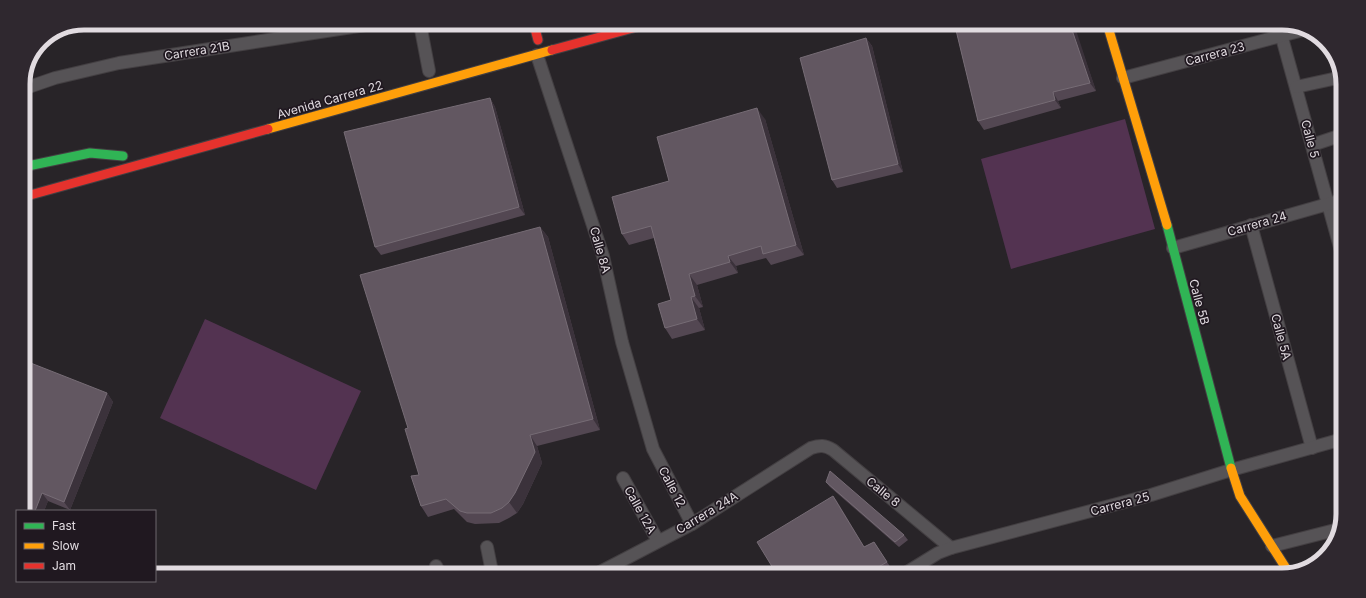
<svg xmlns="http://www.w3.org/2000/svg" width="1366" height="598" font-family="Inter,sans-serif">
  <style>
    .green { fill: #533351 }
    .lines { fill: none; stroke-linecap: round; stroke-linejoin: round }
    .street-casing { stroke: #433f42; stroke-width: 14 }
    .fast-casing { stroke: #433f42; stroke-width: 11 }
    .slow-casing { stroke: #433f42; stroke-width: 11 }
    .jam-casing { stroke: #433f42; stroke-width: 11 }
    .street { stroke: #565356; stroke-width: 12 }
    .fast { stroke: #30b455; stroke-width: 9 }
    .slow { stroke: #ff9f0a; stroke-width: 9 }
    .jam { stroke: #e5322d; stroke-width: 9 }
    .wall { fill: #534752 }
    .shaded-wall { fill: #3b323b }
    .building { fill: #625761; stroke: #766c75 }
    .labels { text-anchor: middle; stroke-width: 3.5; stroke-linejoin: round; paint-order: stroke }
    .street-label { font-size: 12px; fill: #e1dbe0; stroke: #201820 }
    .rim { fill: none; stroke: #e1dbe0; stroke-width: 5 }
  </style>
  <rect width="100%" height="100%" fill="#282428"/>
  <g class="green">
    <path d="M1125,119L1155,229L1011,269L981,159Z"/>
    <path d="M205,319L361,391L316,490L160,418Z"/>
  </g>
  <g class="lines">
    <g class="street-casing">
      <g id="street">
        <path d="M420,24L429,71"/>
        <path d="M1279,27L1341,251"/>
        <path d="M537,55L603,256L622,342L653,449L692,524"/>
        <path d="M1123,78L1307,29"/>
        <path d="M1296,87L1342,77"/>
        <path d="M23,89L55,78L119,63L372,24"/>
        <path d="M1312,145L1342,135"/>
        <path d="M1251,225L1312,448"/>
        <path d="M1173,248L1342,200"/>
        <path d="M623,478L658,541"/>
        <path d="M1272,546L1339,529"/>
        <path d="M487,547L492,572"/>
        <path d="M436,566L439,572"/>
        <path d="M600,572L692,524L811,448C820,445 825,445 833,450L951,548"/>
        <path d="M904,574L938,553L951,548L1151,495L1231,470L1339,440"/>
      </g>
    </g>
    <g class="fast-casing">
      <g id="fast">
        <path d="M23,167L90,153L123,156"/>
        <path d="M1167,225L1231,468"/>
      </g>
    </g>
    <g class="slow-casing">
      <g id="slow">
        <path d="M1108,27L1167,225"/>
        <path d="M268,129L552,50"/>
        <path d="M1231,468L1240,496L1289,573"/>
      </g>
    </g>
    <g class="jam-casing">
      <g id="jam">
        <path d="M534,25L538,40"/>
        <path d="M552,50L644,25"/>
        <path d="M23,197L268,129"/>
      </g>
    </g>
    <use href="#street" class="street"/>
    <use href="#fast" class="fast"/>
    <use href="#slow" class="slow"/>
    <use href="#jam" class="jam"/>
  </g>
  <g class="wall">
    <path d="M955,26L1074,27L1096,91L1058,101L1061,108L984,130L978,121Z"/>
    <path d="M866,38L872,46L903,172L837,188L832,180Z"/>
    <path d="M490,98L495,107L525,215L381,255L375,247Z"/>
    <path d="M765,119L804,255L771,265L766,258L736,266L738,273L697,285L703,307L699,308L705,330L672,339L665,328L671,300L654,238L629,245L622,234L669,181Z"/>
    <path d="M540,227L548,237L600,430L537,446L542,463L523,504L517,513L509,518L499,523L475,524L467,522L454,509L428,517L421,506L419,475L408,428Z"/>
    <path d="M107,393L113,402L70,510L48,501L44,511H23Z"/>
    <path d="M826,482L904,535L908,540L899,547L830,487Z"/>
    <path d="M833,496L864,547L874,542L891,568L881,574L776,573Z"/>
  </g>
  <g class="shaded-wall">
    <path d="M1071,27H1075L1096,91L1090,83Z"/>
    <path d="M866,38L872,46L903,172L898,164Z"/>
    <path d="M1053,92L1058,101L1061,108L1055,100Z"/>
    <path d="M490,98L495,107L525,215L519,207Z"/>
    <path d="M757,108L765,119L804,255L796,245Z"/>
    <path d="M540,227L548,237L600,430L593,419Z"/>
    <path d="M728,256L736,266L738,273L730,262Z"/>
    <path d="M689,274L697,285L703,307L695,296Z"/>
    <path d="M691,297L699,308L705,330L697,319Z"/>
    <path d="M107,393L113,402L70,510L64,502Z"/>
    <path d="M530,435L537,446L542,463L523,504L517,513L509,502Z"/>
    <path d="M42,493L48,501L44,511H35Z"/>
    <path d="M833,496L837,501L868,553L864,547Z"/>
  </g>
  <g class="building">
    <path d="M955,26L1071,27L1090,83L1053,92L1055,100L978,121Z"/>
    <path d="M866,38L898,164L832,180L800,58Z"/>
    <path d="M490,98L519,207L375,247L344,132Z"/>
    <path d="M757,108L796,245L763,254L761,246L728,256L730,262L689,274L695,296L691,297L697,319L665,328L658,304L671,300L651,226L622,234L612,197L669,181L657,137Z"/>
    <path d="M540,227L593,419L530,435L535,452L515,493L509,502L502,508L491,513H467L460,511L446,499L421,506L411,476L419,475L405,429L408,428L360,275Z"/>
    <path d="M23,360L107,393L64,502L42,493L35,511H23Z"/>
    <path d="M830,471L904,535L895,542L826,482Z"/>
    <path d="M833,496L864,547L874,542L887,562L868,573H776L757,542Z"/>
  </g>
  <g class="labels">
    <g class="street-label">
      <text transform="translate(197 51) rotate(-9)" y="4">Carrera 21B</text>
      <text transform="translate(1215 54) rotate(-15)" y="4">Carrera 23</text>
      <text transform="translate(330 100) rotate(-16)" y="4">Avenida Carrera 22</text>
      <text transform="translate(1310 139) rotate(75)" y="4">Calle 5</text>
      <text transform="translate(1257 224) rotate(-16)" y="4">Carrera 24</text>
      <text transform="translate(600 250) rotate(74)" y="4">Calle 8A</text>
      <text transform="translate(1199 302) rotate(75)" y="4">Calle 5B</text>
      <text transform="translate(1281 337) rotate(75)" y="4">Calle 5A</text>
      <text transform="translate(672 487) rotate(62)" y="4">Calle 12</text>
      <text transform="translate(883 492) rotate(39)" y="4">Calle 8</text>
      <text transform="translate(1120 504) rotate(-15)" y="4">Carrera 25</text>
      <text transform="translate(640 510) rotate(61)" y="4">Calle 12A</text>
      <text transform="translate(707 513) rotate(-31)" y="4">Carrera 24A</text>
    </g>
  </g>
  <path d="M0 0H1366V598H0ZM84 30H1282A54 54 0 0 1 1336 84V514A54 54 0 0 1 1282 568H84A54 54 0 0 1 30 514V84A54 54 0 0 1 84 30Z" fill="#2f282f" fill-rule="evenodd"/>
  <path class="rim" d="M84 30H1282A54 54 0 0 1 1336 84V514A54 54 0 0 1 1282 568H84A54 54 0 0 1 30 514V84A54 54 0 0 1 84 30Z"/>
  <rect x="16" y="510" width="140" height="72" fill="#201820" stroke="#6d666d"/>
  <rect x="24" y="523" width="20" height="6" fill="#30b455" stroke="#6d666d"/>
  <text x="52" y="530" font-size="12" fill="#e1dbe0">Fast</text>
  <rect x="24" y="543" width="20" height="6" fill="#ff9f0a" stroke="#6d666d"/>
  <text x="52" y="550" font-size="12" fill="#e1dbe0">Slow</text>
  <rect x="24" y="563" width="20" height="6" fill="#e5322d" stroke="#6d666d"/>
  <text x="52" y="570" font-size="12" fill="#e1dbe0">Jam</text>
</svg>
